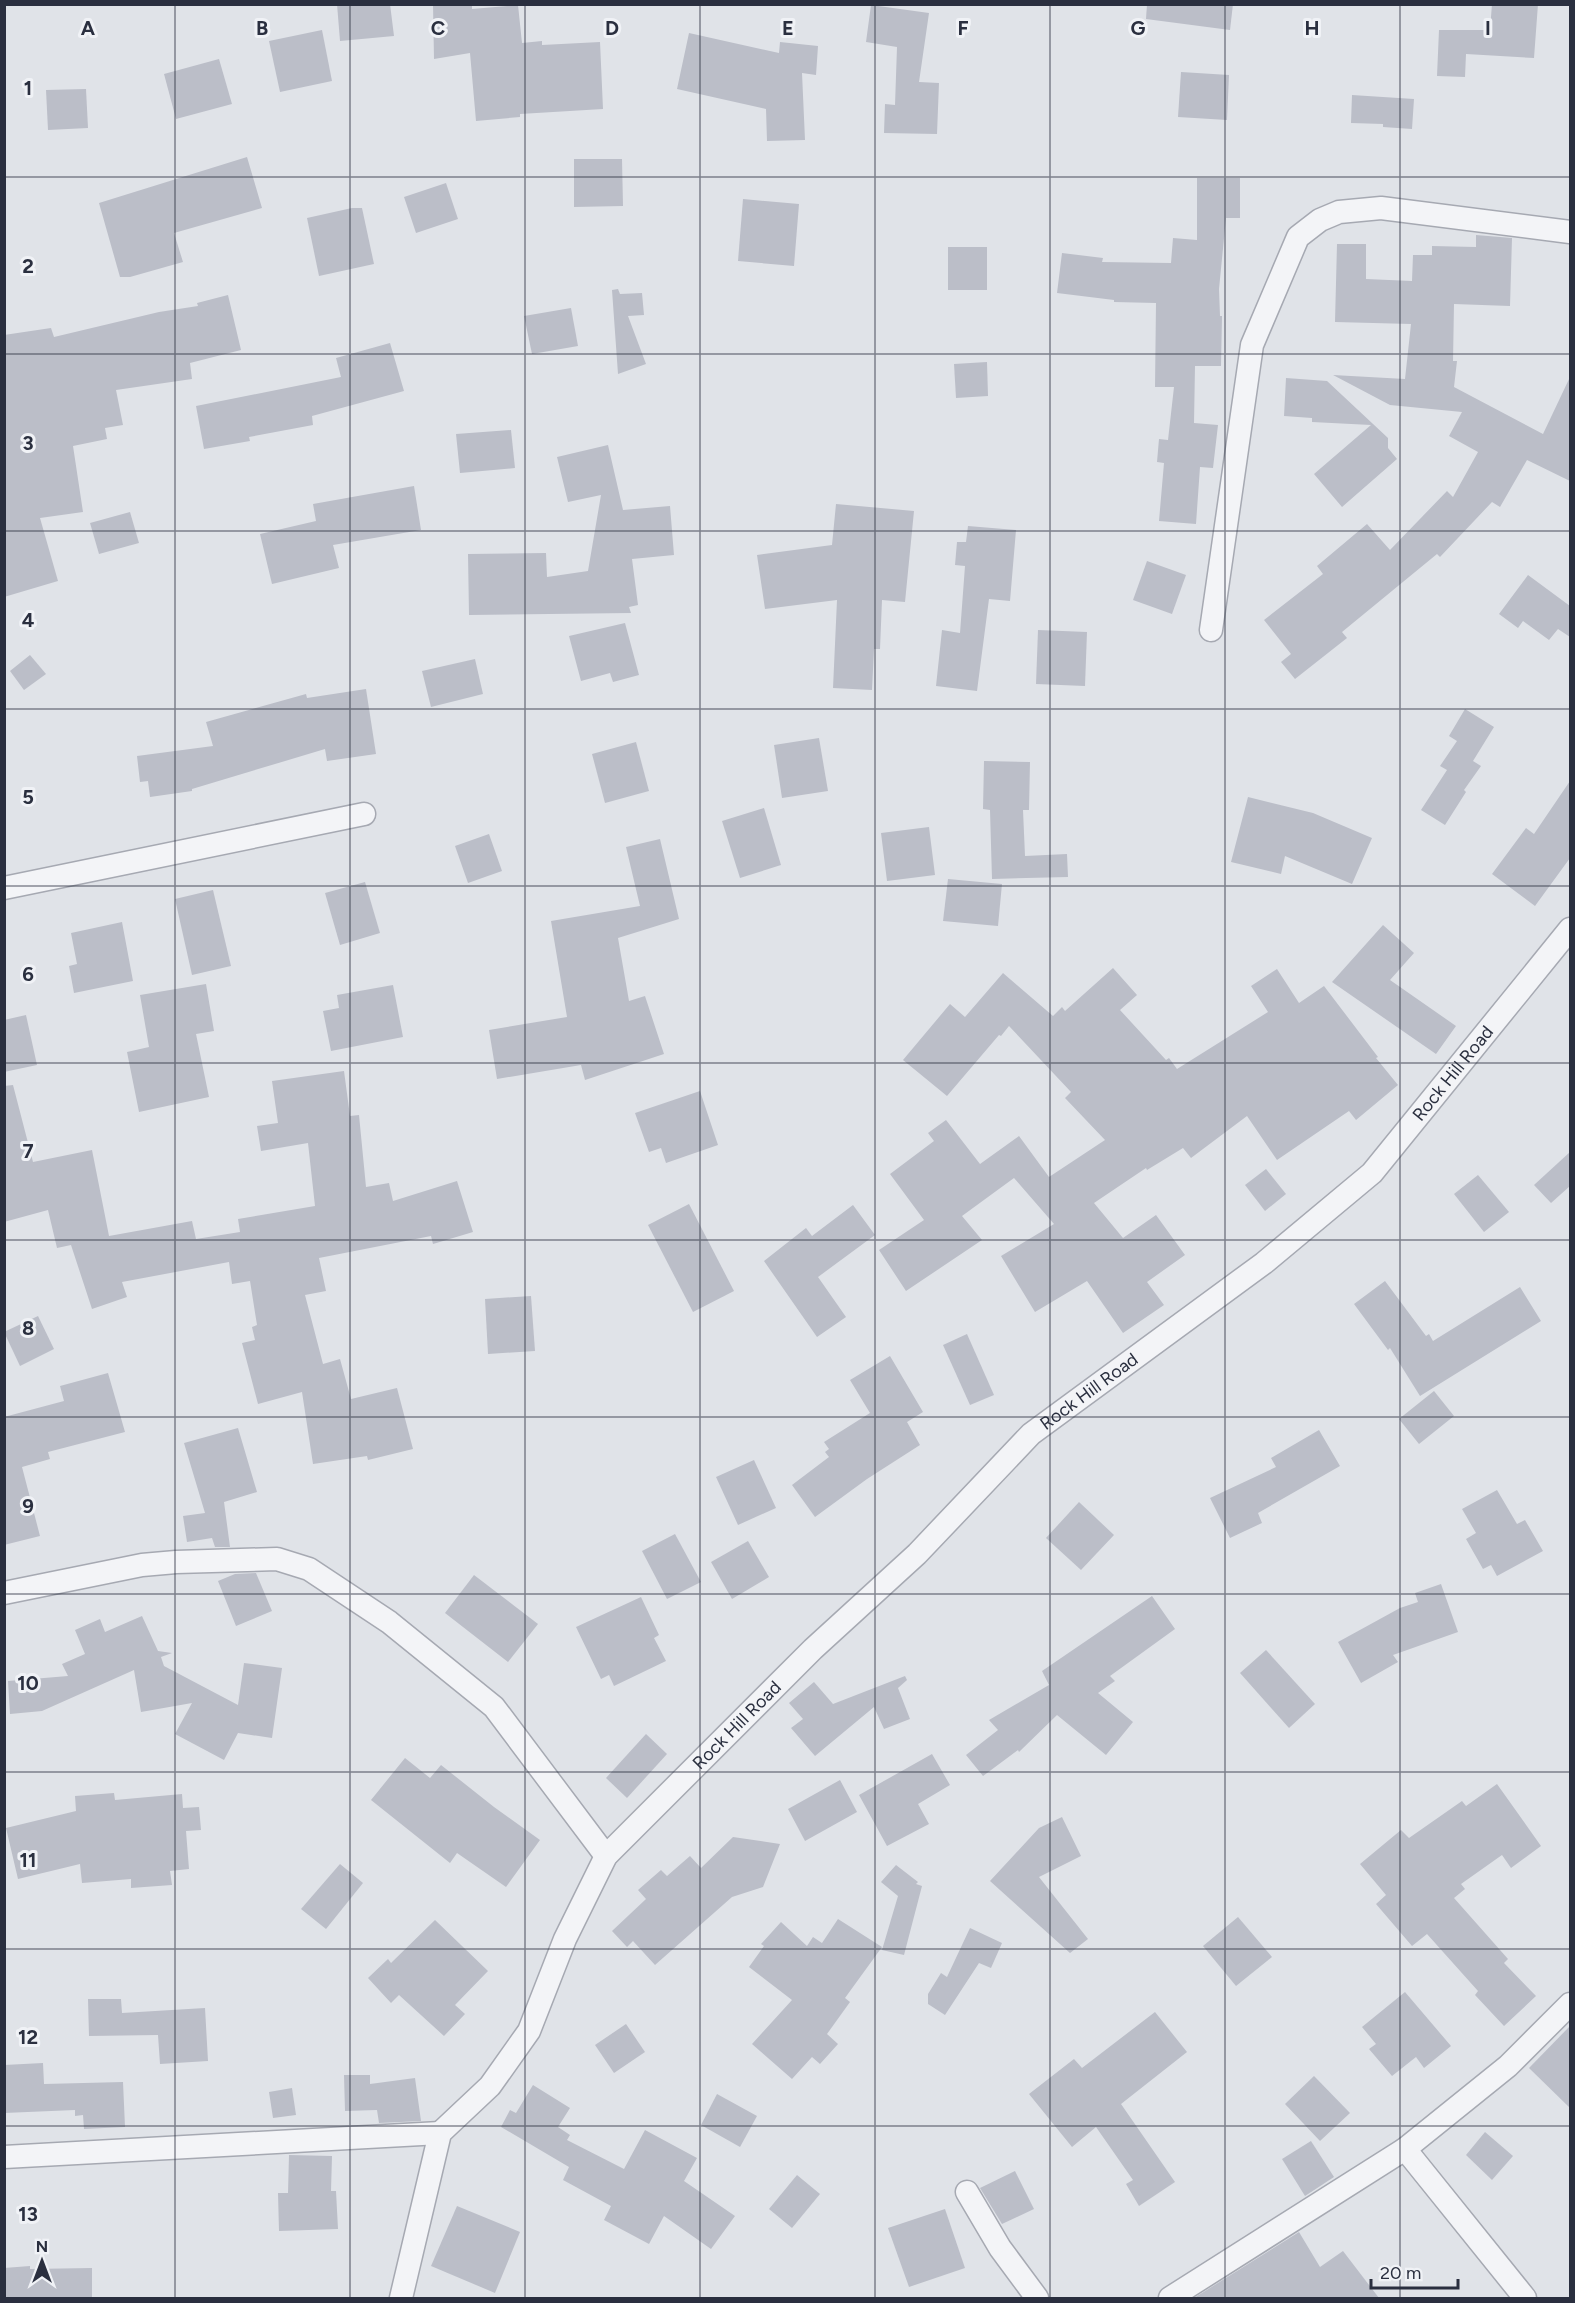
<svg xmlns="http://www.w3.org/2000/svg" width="1575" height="2303" font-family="Figtree,sans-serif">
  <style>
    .building { fill: #bbbec8 }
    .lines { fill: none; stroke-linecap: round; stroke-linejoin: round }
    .minor-casing { stroke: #a6a9b2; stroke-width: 25 }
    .minor { stroke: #f3f4f7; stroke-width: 22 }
    .grid { fill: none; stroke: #2a2f3f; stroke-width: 1.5; stroke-opacity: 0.55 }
    .labels { text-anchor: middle; stroke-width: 6; stroke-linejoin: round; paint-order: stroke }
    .street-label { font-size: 18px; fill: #2a2f3f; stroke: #f0f2f6 }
    .grid-label { font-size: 20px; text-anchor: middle; font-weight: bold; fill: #2a2f3f; stroke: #f0f2f6; stroke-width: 6; stroke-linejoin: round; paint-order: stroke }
  </style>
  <rect width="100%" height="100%" fill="#e0e3e8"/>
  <g class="building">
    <path d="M337,4H390L394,36L340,41Z"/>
    <path d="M433,4H472V9L518,5L522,43L542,41V45L600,42L603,109L520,114V117L476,121L470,53L434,59Z"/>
    <path d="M1147,4H1233L1230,30L1146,19Z"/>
    <path d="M1492,4H1538L1534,58L1466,54L1465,77L1437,76L1439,30H1490Z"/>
    <path d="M871,5L929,13L919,82L939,83L937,134L884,133L885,104L895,105L897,47L866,42Z"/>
    <path d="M322,30L332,81L280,92L269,41Z"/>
    <path d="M689,33L779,53L780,42L818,46L816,75L802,73L805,140L767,141L766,109L677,89Z"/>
    <path d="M219,59L232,104L176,119L164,74Z"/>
    <path d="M1181,72L1229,75L1227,120L1178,117Z"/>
    <path d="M86,89L88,128L48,130L46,90Z"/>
    <path d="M1352,95L1414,99L1412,129L1383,127V124L1351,123Z"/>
    <path d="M247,157L262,208L174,233L183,262L130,277H120L99,203Z"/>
    <path d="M574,159H622L623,206L574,207Z"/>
    <path d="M1197,178H1240V218H1226L1219,289L1220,316H1222L1221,366H1195L1194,423L1218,425L1213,468L1200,467L1196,524L1159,521L1164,463L1157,462L1159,439L1168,440L1174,387H1155L1156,303L1114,302V300L1057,293L1062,253L1103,258L1102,262L1171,263L1173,238L1197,240Z"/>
    <path d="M446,183L458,219L416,233L404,197Z"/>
    <path d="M743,199L799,204L794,266L738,261Z"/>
    <path d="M352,208H362L374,264L319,276L307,218Z"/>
    <path d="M1476,235L1512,238L1510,306L1454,304L1453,361H1457L1454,387L1543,434L1570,377V481L1527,460L1500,507L1492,502L1440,557L1437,554L1342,632L1347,638L1295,679L1281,662L1291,654L1264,620L1323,574L1317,566L1367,524L1390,550L1447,491L1453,497L1478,452L1449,436L1462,412L1390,405L1333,375L1405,379L1411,324L1335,322L1337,244H1366V279L1412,281L1413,255H1432V246L1476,247Z"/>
    <rect x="948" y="247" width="39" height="43"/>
    <path d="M618,289L620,294L642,293L644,315L628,316L646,364L618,374L612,290Z"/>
    <path d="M228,295L241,350L190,363L192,379L116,390L123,425L105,428L107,439L73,446L83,512L40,518L58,581L4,597V335L51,328L54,337L159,312L198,306L197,303Z"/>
    <path d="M571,308L578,346L532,354L524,316Z"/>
    <path d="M390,343L404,391L312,416L313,425L249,437L250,441L204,449L196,406L341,377L336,358Z"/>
    <path d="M987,362L988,396L956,398L954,364Z"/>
    <path d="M1286,378L1327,381L1388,438V448L1397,459L1342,507L1314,474L1371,425L1312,422V418L1284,416Z"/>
    <path d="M511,430L515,468L460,473L456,434Z"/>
    <path d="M608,445L623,510L670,506L674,555L632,559L638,605L629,607L631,613L469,615L468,554L546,553L547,577L588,571L601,495L568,502L557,457Z"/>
    <path d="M414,486L421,530L333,545L339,568L272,584L260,534L316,521L313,504Z"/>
    <path d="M836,504L914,511L905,602L882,600L880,649H874L872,690L833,688L837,600L765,609L757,555L832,545Z"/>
    <path d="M130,512L139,543L99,554L90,523Z"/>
    <path d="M968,526L1016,530L1010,601L989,599L977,691L936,686L942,630L960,633L965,566L955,565L957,542H966Z"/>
    <path d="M1147,561L1186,575L1172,614L1133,600Z"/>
    <path d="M1528,575L1570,606V637L1558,629L1549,640L1523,621L1518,628L1499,614Z"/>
    <path d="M625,623L639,675L613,682L610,673L581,681L569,636Z"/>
    <path d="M1038,630L1087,632L1085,686L1036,684Z"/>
    <path d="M30,655L46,674L24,690L10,671Z"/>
    <path d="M475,659L483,694L431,707L422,671Z"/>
    <path d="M366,689L376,754L327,761L325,749L192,789V791L150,797L148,781L140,782L137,756L213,746L206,722L306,694L307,698Z"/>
    <path d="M1465,709L1494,727L1473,761L1481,766L1464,790L1466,792L1445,825L1421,810L1447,770L1440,766L1457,741L1449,736Z"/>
    <path d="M819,738L828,791L782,798L774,745Z"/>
    <path d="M636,742L649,791L605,803L592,754Z"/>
    <path d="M984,761L1030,762L1029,810H1023L1025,856L1067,854L1068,877L992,879L990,810L983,809Z"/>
    <path d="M1570,781V858L1535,906L1492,874L1526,828L1534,834Z"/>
    <path d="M1248,797L1313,813L1372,838L1352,884L1285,856L1281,874L1231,862Z"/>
    <path d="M764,808L781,865L740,878L722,821Z"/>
    <path d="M929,827L935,875L887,881L881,833Z"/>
    <path d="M489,834L502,871L468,883L455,846Z"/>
    <path d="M660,839L679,919L618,938L629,1001L645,996L664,1054L585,1080L581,1065L497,1079L489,1030L567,1017L551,921L640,906L626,847Z"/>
    <path d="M948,879L1002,884L998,926L943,921Z"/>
    <path d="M365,882L380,933L340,945L325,893Z"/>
    <path d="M213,890L231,966L192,975L175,899Z"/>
    <path d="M122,922L133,981L74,993L69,966L77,964L71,933Z"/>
    <path d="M1383,925L1414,953L1390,980L1456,1026L1436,1054L1332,982Z"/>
    <path d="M1113,968L1137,995L1120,1010L1166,1060L1169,1058L1177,1069L1268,1012L1251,986L1277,969L1299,1003L1324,986L1378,1057L1376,1058L1398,1085L1356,1120L1349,1111L1277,1160L1247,1116L1191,1158L1183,1148L1147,1170L1146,1168L1094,1203L1123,1238L1156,1215L1185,1255L1147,1282L1164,1305L1123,1333L1087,1281L1035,1312L1001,1256L1054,1224L1014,1178L962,1216L982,1240L906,1291L879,1250L924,1220L890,1174L934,1141L928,1133L946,1120L980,1164L1019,1136L1049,1177L1105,1140L1065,1098L1071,1092L1009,1026L1001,1036L999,1035L947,1096L903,1060L950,1004L965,1017L1003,973L1053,1016L1062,1007L1065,1011Z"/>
    <path d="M206,984L214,1031L196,1034L209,1097L139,1112L127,1052L149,1047L140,995Z"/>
    <path d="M393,985L403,1037L331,1051L323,1011L339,1008L337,995Z"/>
    <path d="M26,1015L37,1065L4,1072V1020Z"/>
    <path d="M344,1071L350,1116L359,1115L366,1187L389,1183L393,1201L457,1181L473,1232L433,1244L431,1236L319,1258L326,1291L305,1295L323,1364L340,1359L351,1399L397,1388L413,1449L368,1460L367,1456L313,1464L302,1392L258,1404L242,1343L255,1340L252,1327L257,1325L250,1281L232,1284L229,1262L122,1282L127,1297L92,1309L71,1245L57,1248L48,1210L4,1222V1086L13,1085L33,1162L92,1150L109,1236L192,1221L196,1239L240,1232L238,1219L315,1206L308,1143L261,1151L257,1126L278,1123L272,1081Z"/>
    <path d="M700,1091L718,1145L666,1163L661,1148L649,1152L635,1113Z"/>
    <path d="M1570,1152V1186L1551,1203L1534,1185Z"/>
    <path d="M1266,1169L1286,1194L1265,1211L1245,1185Z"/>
    <path d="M1478,1175L1509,1212L1484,1232L1454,1194Z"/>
    <path d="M689,1204L734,1291L693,1312L648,1225Z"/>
    <path d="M853,1205L875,1235L818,1277L846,1317L817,1337L764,1261L806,1228L812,1236Z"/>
    <path d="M1385,1281L1426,1336L1429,1334L1433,1341L1520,1287L1541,1321L1420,1396L1390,1348L1388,1350L1354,1304Z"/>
    <path d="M531,1296L535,1351L488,1354L485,1299Z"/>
    <path d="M38,1316L54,1349L20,1366L4,1332Z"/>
    <path d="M967,1334L994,1395L970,1405L943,1345Z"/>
    <path d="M890,1356L923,1412L907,1422L920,1445L867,1479L815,1517L792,1485L829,1457L825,1452L829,1449L824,1442L870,1413L850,1380Z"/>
    <path d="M108,1373L125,1432L48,1452L50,1459L22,1467L40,1536L4,1545V1417L64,1401L60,1386Z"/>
    <path d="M1434,1391L1454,1416L1419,1444L1399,1419Z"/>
    <path d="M238,1428L257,1492L224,1502L230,1547H215L212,1538L187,1542L183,1516L205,1513L184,1443Z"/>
    <path d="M1319,1430L1340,1466L1258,1513L1262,1523L1230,1538L1210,1498L1276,1467L1271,1458Z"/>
    <path d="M754,1460L776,1508L738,1525L716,1477Z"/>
    <path d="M1497,1490L1517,1524L1525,1520L1543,1551L1497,1576L1491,1565L1483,1569L1466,1539L1476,1533L1462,1509Z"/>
    <path d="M1079,1502L1114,1535L1081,1570L1046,1538Z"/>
    <path d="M675,1534L701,1582L667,1599L642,1551Z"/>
    <path d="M748,1541L769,1577L732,1599L711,1562Z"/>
    <path d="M256,1573L272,1611L236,1626L218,1581L235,1574Z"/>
    <path d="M474,1575L538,1624L508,1662L445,1613Z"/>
    <path d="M1441,1584L1458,1632L1393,1655L1398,1662L1361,1683L1338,1642L1400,1608L1418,1602L1415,1593Z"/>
    <path d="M1152,1596L1175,1629L1110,1676L1115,1681L1098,1693L1133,1722L1106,1755L1057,1715L1019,1752L1018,1750L983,1776L966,1755L998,1730L989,1720L1049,1685L1042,1671Z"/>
    <path d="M641,1597L659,1635L654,1638L666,1661L614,1686L609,1675L601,1679L576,1627Z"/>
    <path d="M142,1616L158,1651L172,1653L161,1657L164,1666L238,1705L244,1663L282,1668L272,1738L238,1733L224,1760L175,1734L192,1703L141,1712L134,1670L42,1711L10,1714L8,1681L68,1676L62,1664L85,1654L75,1630L100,1619L105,1632Z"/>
    <path d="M1266,1650L1315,1704L1289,1728L1240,1673Z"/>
    <path d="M905,1676L907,1680L898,1688L910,1719L884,1729L874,1707L815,1756L791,1728L803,1719L789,1703L814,1682L833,1704Z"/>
    <path d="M646,1734L667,1754L627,1798L606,1778Z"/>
    <path d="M932,1754L950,1785L918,1804L929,1824L887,1846L859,1795Z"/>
    <path d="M405,1758L430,1778L441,1765L494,1807L540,1840L506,1887L457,1853L450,1863L371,1800Z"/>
    <path d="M840,1780L857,1812L805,1841L788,1809Z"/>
    <path d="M1497,1784L1541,1846L1511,1868L1502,1855L1461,1884L1465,1889L1454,1898L1508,1959L1504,1963L1536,1996L1504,2026L1475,1995L1478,1991L1427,1934L1412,1946L1376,1904L1386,1895L1360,1864L1401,1830L1409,1838L1462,1801L1466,1806Z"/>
    <path d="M114,1793L115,1800L182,1794L183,1808L199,1807L201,1830L186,1831L189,1869L170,1871L172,1885L131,1888V1879L82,1883L80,1864L18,1879L6,1828L76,1811L75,1796Z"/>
    <path d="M1062,1817L1081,1856L1039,1877L1088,1939L1070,1953L990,1881L1039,1828Z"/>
    <path d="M733,1837L780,1844L763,1887L732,1897L655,1965L633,1941L627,1947L612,1931L646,1899L638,1890L661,1870L667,1876L690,1856L701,1868Z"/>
    <path d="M340,1864L363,1883L326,1929L301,1909Z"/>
    <path d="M896,1865L918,1882L916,1884L922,1886L904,1955L882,1950L898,1896L881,1882Z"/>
    <path d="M1238,1917L1272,1957L1236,1986L1203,1946Z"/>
    <path d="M838,1919L882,1947L845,1998L850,2002L827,2034L838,2044L820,2064L812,2057L792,2079L752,2044L792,2000L749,1967L764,1946L761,1944L781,1922L807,1946L813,1937L822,1943Z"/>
    <path d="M435,1920L488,1971L455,2005L465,2014L444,2036L399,1995L391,2003L368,1978L388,1959L391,1963Z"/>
    <path d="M970,1928L1002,1943L991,1968L979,1963L945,2015L928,2004V1994L941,1973L947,1977Z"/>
    <path d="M1405,1992L1451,2046L1424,2068L1416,2057L1392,2076L1369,2049L1376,2044L1362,2027Z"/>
    <path d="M88,1999H121L122,2013L205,2008L208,2061L160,2064L158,2035L89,2036Z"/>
    <path d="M1155,2012L1187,2052L1121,2104L1175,2182L1139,2206L1126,2184L1133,2180L1096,2127L1072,2147L1029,2094L1074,2059L1082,2068Z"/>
    <path d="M626,2024L645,2052L614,2073L595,2045Z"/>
    <path d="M1570,2026V2108L1529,2068Z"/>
    <path d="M43,2063L44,2084L123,2082L125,2127L84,2129L83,2115L75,2116V2110L4,2113V2065Z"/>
    <path d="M344,2075H370V2084L415,2078L421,2121L379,2123L377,2110L345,2111Z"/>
    <path d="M1314,2076L1350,2113L1320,2141L1285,2104Z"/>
    <path d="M533,2085L570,2108L558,2127L570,2135L567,2140L624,2169L645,2130L697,2158L684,2181L735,2216L711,2249L664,2216L649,2244L604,2220L611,2206L563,2180L569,2167L501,2127L510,2110L516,2113Z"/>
    <path d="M292,2088L296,2115L273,2118L269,2092Z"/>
    <path d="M717,2094L757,2116L740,2147L701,2125Z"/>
    <path d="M1485,2132L1513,2156L1492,2180L1466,2155Z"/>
    <path d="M1311,2141L1334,2177L1305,2196L1282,2159Z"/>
    <path d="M289,2155L332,2156L331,2191H336L338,2229L279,2231L278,2193H288Z"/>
    <path d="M1015,2171L1034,2209L1002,2224L980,2188Z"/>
    <path d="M797,2175L820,2194L792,2228L769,2209Z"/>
    <path d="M457,2206L520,2232L495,2293L431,2266Z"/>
    <path d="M945,2209L965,2268L909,2287L888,2228Z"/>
    <path d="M1299,2232L1320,2267L1343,2251L1379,2298H1194Z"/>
    <path d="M30,2266V2269L92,2268V2298H4V2268Z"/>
  </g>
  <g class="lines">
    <g class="minor-casing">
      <g id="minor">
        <path d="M1211,630L1252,345L1298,237L1320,220L1339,212L1381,208L1570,232"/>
        <path d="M4,888L364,814"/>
        <path d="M4,1593L142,1565L176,1562L277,1559L309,1569L389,1622L494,1707L606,1856"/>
        <path d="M1405,2149L1525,2298"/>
        <path d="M4,2157L440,2133"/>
        <path d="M967,2192L1000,2248L1037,2298"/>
        <path id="s1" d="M401,2298L440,2133L490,2086L529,2031L565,1939L606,1856L813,1649L917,1554L1031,1434L1264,1263L1372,1173L1570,929"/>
        <path d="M1170,2298L1405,2149L1508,2066L1570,2004"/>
      </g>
    </g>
    <use href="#minor" class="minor"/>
  </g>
  <path class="grid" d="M175,4V2298M350,4V2298M525,4V2298M700,4V2298M875,4V2298M1050,4V2298M1225,4V2298M1400,4V2298M4,177H1570M4,354H1570M4,531H1570M4,709H1570M4,886H1570M4,1063H1570M4,1240H1570M4,1417H1570M4,1594H1570M4,1772H1570M4,1949H1570M4,2126H1570"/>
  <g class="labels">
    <g class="street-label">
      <text dy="6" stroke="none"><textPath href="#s1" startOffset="1654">Rock Hill Road</textPath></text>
      <text dy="6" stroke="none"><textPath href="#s1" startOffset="1168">Rock Hill Road</textPath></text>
      <text dy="6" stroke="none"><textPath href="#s1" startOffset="682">Rock Hill Road</textPath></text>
    </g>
  </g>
  <g class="grid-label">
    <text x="88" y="35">A</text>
    <text x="262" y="35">B</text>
    <text x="438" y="35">C</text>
    <text x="612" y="35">D</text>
    <text x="788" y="35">E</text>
    <text x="963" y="35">F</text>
    <text x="1138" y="35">G</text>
    <text x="1312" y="35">H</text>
    <text x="1488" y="35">I</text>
    <text x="28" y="95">1</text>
    <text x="28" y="273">2</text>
    <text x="28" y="450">3</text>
    <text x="28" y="627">4</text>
    <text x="28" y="804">5</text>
    <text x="28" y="981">6</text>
    <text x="28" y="1158">7</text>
    <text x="28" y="1335">8</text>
    <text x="28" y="1513">9</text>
    <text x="28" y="1690">10</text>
    <text x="28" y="1867">11</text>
    <text x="28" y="2044">12</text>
    <text x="28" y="2221">13</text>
  </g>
  <rect width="1575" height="2303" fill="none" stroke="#2a2f3f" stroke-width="12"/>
  <g transform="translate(42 2261)" stroke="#f0f2f6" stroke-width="4.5" paint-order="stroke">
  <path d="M0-4.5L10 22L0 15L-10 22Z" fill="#2a2f3f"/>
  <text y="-9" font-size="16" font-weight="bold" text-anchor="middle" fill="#2a2f3f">N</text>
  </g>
  <path d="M1371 2279v9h87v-9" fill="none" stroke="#2a2f3f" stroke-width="3"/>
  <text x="1380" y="2279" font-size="18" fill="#2a2f3f" stroke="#f0f2f6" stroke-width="4.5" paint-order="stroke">20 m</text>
</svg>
